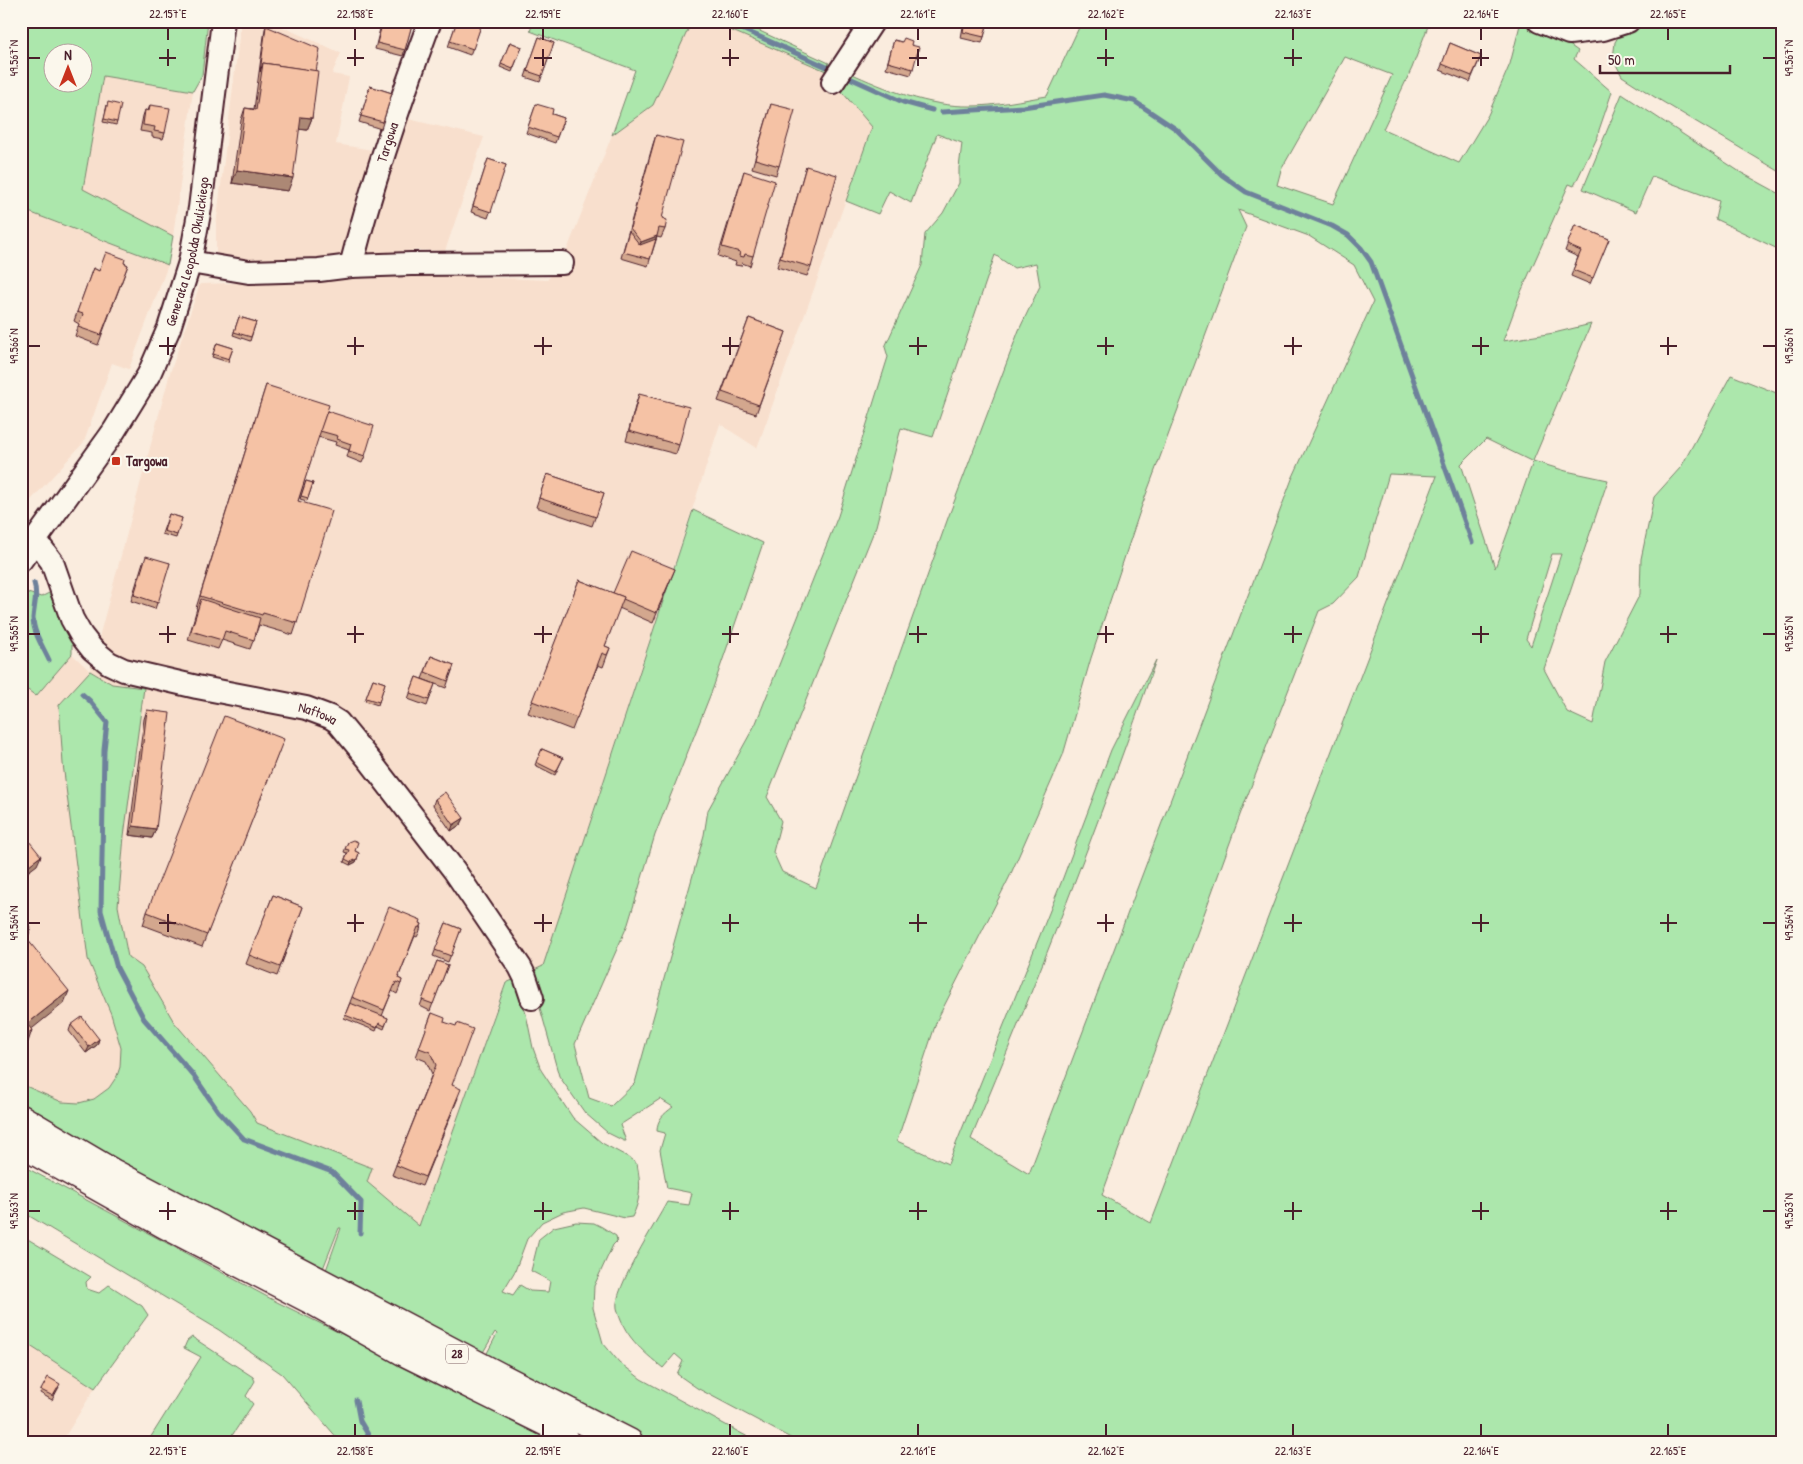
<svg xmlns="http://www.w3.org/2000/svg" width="1803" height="1464" font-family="'Patrick Hand',sans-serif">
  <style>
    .built { fill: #f8dfcd }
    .green { fill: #ace7ac; stroke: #7b836c; fill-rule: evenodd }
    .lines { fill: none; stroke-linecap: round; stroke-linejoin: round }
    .stream { stroke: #6e819b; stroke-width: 5 }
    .minor-casing { stroke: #4a1f2b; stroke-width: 26 }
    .major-casing { stroke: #4a1f2b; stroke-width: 31 }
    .minor { stroke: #fbf7ec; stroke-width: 22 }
    .major { stroke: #fbf7ec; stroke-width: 28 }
    .wall { fill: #d3a78e; stroke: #4a1f2b }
    .shaded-wall { fill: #ac8874; stroke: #4a1f2b }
    .building { fill: #f5c2a5; stroke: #4a1f2b }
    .ticks { fill: none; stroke: #4a1f2b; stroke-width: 2 }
    .poi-dot { fill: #c8321e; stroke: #fbf7ec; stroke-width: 2 }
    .labels { text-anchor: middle; stroke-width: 4; stroke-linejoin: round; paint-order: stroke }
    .shield { fill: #fbf7ec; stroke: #7f6065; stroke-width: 1 }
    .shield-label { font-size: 12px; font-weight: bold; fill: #4a1f2b }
    .street-label { font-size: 14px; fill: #4a1f2b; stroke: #fbf7ec }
    .poi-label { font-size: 14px; font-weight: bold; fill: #4a1f2b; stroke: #fbf7ec; text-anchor: start }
    .neatline { fill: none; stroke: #4a1f2b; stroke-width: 2 }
    .ticks-label { font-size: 12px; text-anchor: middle; fill: #4a1f2b }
  </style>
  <rect width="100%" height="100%" fill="#faecde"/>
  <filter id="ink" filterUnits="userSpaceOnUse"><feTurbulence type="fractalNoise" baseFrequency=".02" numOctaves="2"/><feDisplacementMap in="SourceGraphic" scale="10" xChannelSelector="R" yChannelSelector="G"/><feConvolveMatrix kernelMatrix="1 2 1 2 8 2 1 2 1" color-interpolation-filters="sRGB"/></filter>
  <g filter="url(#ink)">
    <g class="built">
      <path d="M241,21H269L341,53L332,74L349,77L336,144L378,151L404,118L484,137L445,251L416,250L332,260L273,264L216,258V226Z"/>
      <path d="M692,21H709L826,71L872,127L757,448L720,424L543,966L505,983L419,1227L367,1182L371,1168L257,1123L250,1111L174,1022L142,967L128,957L118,906L124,836L143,687L112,684L90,671L88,959L111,1014L121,1048L120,1067L117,1076L109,1088L94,1099L79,1103L62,1102L21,1084V685L36,695L72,654L90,671L170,373L200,284L305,281L407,274L547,280L562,263L612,135L653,105Z"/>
      <path d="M103,76L193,91L173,236L83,190Z"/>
      <path d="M21,209L168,265L129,369L112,363L84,442L21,511Z"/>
      <path d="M21,1340L95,1388L61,1443H21Z"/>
    </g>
    <g class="green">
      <path d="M21,21H208L202,75L193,91L103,76L83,189L173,236L168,265L21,209ZM52,52H82V82H52Z"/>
      <path d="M534,21H692L653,105L612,135L635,70L530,31Z"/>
      <path d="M709,21H738L829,63L826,71Z"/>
      <path d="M1082,21H1430L1412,68L1383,129L1459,163L1488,115L1510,64L1521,21L1558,37L1578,51L1574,59L1612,92L1599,130L1598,136L1574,186L1569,184L1521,292L1503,341L1554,333L1591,324L1533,461L1566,471L1608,480L1544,669L1567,712L1593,724L1605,662L1640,594L1641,559L1654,497L1681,467L1731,375L1779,394L1782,390V1443H800L697,1388L677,1374L683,1361L675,1354L663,1368C642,1351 623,1335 617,1308C613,1290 657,1221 667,1202L689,1205L692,1193L667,1188L660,1150L665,1133L657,1131C657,1119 664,1114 673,1107L660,1099L620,1125L626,1141H624L608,1133L585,1113L559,1076L530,972L543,966L693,510L763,543L713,688L655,835L628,924L575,1044L589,1098L611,1106L635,1083L704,835L708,810L756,723L838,516L888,357L885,347L922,265L925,234L943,213L959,183V168L962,143L937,134L911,203L889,191L878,214L846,201L872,127L837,86L848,72C886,89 928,107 971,106C996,106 1022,100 1047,96ZM1345,57L1392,75L1333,204L1277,185L1281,170ZM1238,210L1309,236L1354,265L1373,302L1292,479L1029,1174L971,1139C1037,981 1100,822 1156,660L1111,750L1061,883L948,1164L897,1141L937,1020L1009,878L1063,755L1091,658L1141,508L1246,227ZM995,255L1014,268L1036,263L1040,286L1019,330L948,518L816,888L782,872L773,852L781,821L767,797L876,526L901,428L933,437ZM1486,439L1533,462L1495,568L1461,464ZM1389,474L1437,476L1151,1223L1102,1195L1240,815L1319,611L1333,604L1359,577ZM1552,554H1561L1531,646L1526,639Z"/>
      <path d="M1651,21H1760L1782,26V173L1653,96L1622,76L1613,59L1615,42L1620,34L1634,24Z"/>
      <path d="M1622,94L1740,172L1782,195V251L1715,219L1719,201L1652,176L1636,212L1583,189Z"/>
      <path d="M21,591L41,597L49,593L53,602L58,605L72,640V654L36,696L21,685Z"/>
      <path d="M90,671L112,684L144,688L124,836L118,906L128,957L142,967L174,1022L250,1111L257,1123L372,1168L367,1182L419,1226L506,983L515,979L526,1014L533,1048L541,1070L573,1118L602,1143L628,1157L637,1164C641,1184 641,1200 632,1217L625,1218L584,1208L563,1212L542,1222L527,1239L515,1271L503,1291L513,1295L520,1285L530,1291L548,1292L550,1281L531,1271L539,1239L554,1227L576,1222L594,1223L602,1227L616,1236L617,1241L613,1245L594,1286L593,1308L603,1343L619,1362L641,1379L759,1443H652L485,1357L497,1334L495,1332L482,1354L325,1273L341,1228H339L322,1271L127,1168L21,1106V1084L62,1102L79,1103L94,1099L109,1088L117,1076L120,1067L121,1048L111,1014L88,959L63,764L59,705Z"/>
      <path d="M21,1165L277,1302L562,1443H337L339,1440L282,1374L219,1330L21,1211Z"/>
      <path d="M21,1235L91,1277L86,1282L87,1289L99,1293L109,1285L142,1306L148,1315L95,1388L21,1340Z"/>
      <path d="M192,1337L253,1377L255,1381L246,1396L253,1404L227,1443H147L201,1357L184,1348L187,1341Z"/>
    </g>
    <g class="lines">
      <g class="stream">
        <path d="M724,21L829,68"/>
        <path d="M852,79L903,102L932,110"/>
        <path d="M942,112L1023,107L1104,95L1134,101L1176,129L1222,175L1246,192L1332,226L1348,235L1361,248L1371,262L1472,542"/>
        <path d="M34,583C38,594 34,606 33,618C33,632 43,647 49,660"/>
        <path d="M82,694L90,701L107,722L104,750L101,911L117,968L144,1019L194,1076L218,1111L244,1139L332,1172L361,1202L360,1233"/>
        <path d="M356,1400L360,1421L373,1443"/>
      </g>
      <g class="minor-casing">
        <g id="minor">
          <path d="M1539,21L1569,33L1603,29L1628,21"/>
          <path d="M833,82L873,21"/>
          <path d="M190,262L249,272L319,270L351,266L411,264L562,263"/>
          <path id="s1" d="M351,266C372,183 400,102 430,21"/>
          <path id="s2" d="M33,543L43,550L52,562L72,619L81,635L92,649L109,663L124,670L197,687L306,708L330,717L338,722L370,761L454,870L520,967L525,977L532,998"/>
          <path id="s3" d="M21,560L114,431L149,374L169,328L190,262L200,208L223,21"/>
        </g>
      </g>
      <g class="major-casing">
        <g id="major">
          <path d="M21,1119L114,1174L509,1382L629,1443"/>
          <path d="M21,1143L165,1224L312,1300L405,1352L563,1430"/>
        </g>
      </g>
      <use href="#minor" class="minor"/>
      <use href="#major" class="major"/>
    </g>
    <g class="wall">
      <path d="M382,21H413L403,56L375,49Z"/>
      <path d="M457,21L473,23L481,26L470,55L448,47Z"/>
      <path d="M817,21H833L831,27Z"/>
      <path d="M964,21H988L984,37L982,43L961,38Z"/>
      <path d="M266,26L316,71L312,118L307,130L299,129L288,191L232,183L241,120L245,108L254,109L265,29Z"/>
      <path d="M539,37L554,43L540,82L525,77Z"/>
      <path d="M894,40L911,45L913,69L911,75L886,68Z"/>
      <path d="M510,42L522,47L512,72L500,67Z"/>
      <path d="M1450,43L1481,56L1470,82L1440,70Z"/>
      <path d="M370,86L392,93L381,129L359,122Z"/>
      <path d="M536,104L552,114L564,118L555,143L526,133Z"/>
      <path d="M771,104L779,166L776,175L752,168Z"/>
      <path d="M107,105L117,122L116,125L103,122Z"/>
      <path d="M150,105L165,133L163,139L152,137V133L140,131L143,116L145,110L148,111Z"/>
      <path d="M656,135L662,218L665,229L661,238L657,237L648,266L621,258L653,144Z"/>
      <path d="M488,159L506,165L488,218L471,212Z"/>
      <path d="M806,166L811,267L807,276L777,267Z"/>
      <path d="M744,171L753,256L750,266L742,263L741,266L735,265L736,262L718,256Z"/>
      <path d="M1575,225L1609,239L1590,284L1571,276L1578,257L1565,251Z"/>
      <path d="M124,263L128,265L98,345L75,336L79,324L74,321L93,268L99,271Z"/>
      <path d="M239,317L256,322L250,341L233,335Z"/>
      <path d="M749,318L786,332L756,414L718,401Z"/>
      <path d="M217,343L233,348L228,362L212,357Z"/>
      <path d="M266,385L327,411L365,456L362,463L347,457L349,450L335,445L336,442L318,437L298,501L297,623L293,635L259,625L250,649L222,640L218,649L188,640L197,608H196Z"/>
      <path d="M639,394L679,445L676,454L626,441L636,403Z"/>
      <path d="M547,474L604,493L592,526L536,507Z"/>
      <path d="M306,481L313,483L307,501L300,499Z"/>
      <path d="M169,514L182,518L176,538L162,534Z"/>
      <path d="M143,562L170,563L155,609L131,601Z"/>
      <path d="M675,569L653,623L619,608L605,646L610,648L603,667L598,665L572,730L528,713L579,580L613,593Z"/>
      <path d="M431,656L454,665L446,688L422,679Z"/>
      <path d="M416,677L435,684L427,706L408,699Z"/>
      <path d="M373,679L385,683L378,705L365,701Z"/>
      <path d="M147,710L156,829L152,838L129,835L144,719Z"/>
      <path d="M542,749L563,758L555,775L535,765Z"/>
      <path d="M279,751L202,947L143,925L147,912Z"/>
      <path d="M435,799L464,818L461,824L451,831L433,805Z"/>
      <path d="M348,842L355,851L359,853L356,862L350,865L344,862L347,853L344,852Z"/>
      <path d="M273,895L303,907L277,976L246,964Z"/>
      <path d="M420,923L422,924L419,933L417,937L415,936L398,978L402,980L399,989L397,994L392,991L382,1016L388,1018L384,1029L378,1026L376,1031L344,1018L352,997Z"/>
      <path d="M446,923L461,929L448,962L433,956Z"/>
      <path d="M437,961L448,965L430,1011L420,1006Z"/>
      <path d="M432,1013L444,1022L452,1085L458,1098L422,1186L392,1175L432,1074L426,1061L416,1057Z"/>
      <path d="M71,1025L99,1039L97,1045L86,1053L69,1031Z"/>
      <path d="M59,1387L52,1400L40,1393L41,1390Z"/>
    </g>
    <g class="shaded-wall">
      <path d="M301,117L312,118L307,130L297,129Z"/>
      <path d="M237,170L293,178L288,191L232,183Z"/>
      <path d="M657,236L654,245L638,251L641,242Z"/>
      <path d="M464,818L461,824L451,831L453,825Z"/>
      <path d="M133,826L156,829L152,838L129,835Z"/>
      <path d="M41,856L37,865L21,877V871Z"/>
      <path d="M357,859L356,862L350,865L351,862Z"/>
      <path d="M31,928L27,940L23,934Z"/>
      <path d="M69,991L64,1003L23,1036L27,1024Z"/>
      <path d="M32,1030L28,1042L21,1047V1039Z"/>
      <path d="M99,1039L97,1045L86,1053L89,1047Z"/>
    </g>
    <g class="building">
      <path d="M383,21H413L405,50L377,43Z"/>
      <path d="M457,21H474L473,23L481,26L473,49L450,41Z"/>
      <path d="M965,21H988L984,37L963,32Z"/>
      <path d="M266,26L320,49L316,71L263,63L260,72Z"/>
      <path d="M539,37L554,43L542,76L527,71Z"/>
      <path d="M904,38L912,41L911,45L919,47L913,69L888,62L894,40L902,42Z"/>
      <path d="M510,42L522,47L513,69L501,64Z"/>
      <path d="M1450,43L1481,56L1472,76L1442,64Z"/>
      <path d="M263,63L318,71L312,118L301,117L293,178L237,170L245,108L256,110Z"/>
      <path d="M370,86L392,93L383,122L361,116Z"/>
      <path d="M108,102L121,105L117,122L104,119Z"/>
      <path d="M536,104L553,109L552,114L564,118L557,137L528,127Z"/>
      <path d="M771,104L795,110L779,166L755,159Z"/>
      <path d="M150,105L170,108L165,133L154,131L155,127L143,125L145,110L149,111Z"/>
      <path d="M656,135L683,142L662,218L667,220L665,229L659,228L657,236L641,242L630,228Z"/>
      <path d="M488,159L506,165L491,212L473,206Z"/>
      <path d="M806,166L837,175L811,267L780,258Z"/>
      <path d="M744,171L775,181L753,256L745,254L744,257L739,256L740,252L722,247Z"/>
      <path d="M1575,225L1609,239L1593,278L1573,270L1581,251L1567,245Z"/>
      <path d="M629,231L640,245L656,239L650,259L623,252Z"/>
      <path d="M106,252L125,259L124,263L128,265L101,335L78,327L83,314L77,312L93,268L99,271Z"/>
      <path d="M21,273L26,275L21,284Z"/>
      <path d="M239,317L256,322L251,337L234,332Z"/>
      <path d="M749,318L786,332L759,405L722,392Z"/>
      <path d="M217,343L233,348L229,359L213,354Z"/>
      <path d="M266,385L329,405L298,501L332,511L297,623L263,613L262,615L200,596Z"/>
      <path d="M639,394L689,407L679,445L629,431Z"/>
      <path d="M327,411L374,426L365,456L349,451L351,444L337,439L338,436L320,431Z"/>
      <path d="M547,474L604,493L596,517L539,498Z"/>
      <path d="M306,481L313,483L308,498L301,496Z"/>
      <path d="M169,514L182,518L177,535L164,531Z"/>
      <path d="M631,551L675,569L656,613L623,599L624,597L613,593Z"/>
      <path d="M146,556L170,563L158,603L134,595Z"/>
      <path d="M579,580L624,597L605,646L610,648L607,655L602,653L577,718L532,701Z"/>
      <path d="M201,599L260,618L254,640L225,631L222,640L191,631Z"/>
      <path d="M431,656L454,665L448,681L425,672Z"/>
      <path d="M416,677L435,684L429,700L410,693Z"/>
      <path d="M373,679L385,683L379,702L366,698Z"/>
      <path d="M147,710L170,713L156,829L133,826Z"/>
      <path d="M224,716L284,739L207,935L147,912Z"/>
      <path d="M542,749L563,758L556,772L536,762Z"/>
      <path d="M445,792L464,818L453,825L435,799Z"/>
      <path d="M21,831L41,856L21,871Z"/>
      <path d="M353,840L358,842L355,851L359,853L357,859L351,862L345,859L349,850L345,849L348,842Z"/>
      <path d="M273,895L303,907L280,967L249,955Z"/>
      <path d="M389,907L421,920L420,923L422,924L420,928L418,927L398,978L402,980L401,984L396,982L384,1010L352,997Z"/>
      <path d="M21,916L31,928L23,934L69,991L27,1024L32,1030L21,1039Z"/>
      <path d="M446,923L461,929L451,956L435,950Z"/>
      <path d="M437,961L448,965L433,1004L422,1000Z"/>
      <path d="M350,1003L388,1018L385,1026L379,1023L377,1028L345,1015Z"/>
      <path d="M432,1013L445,1018L444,1022L456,1026L457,1023L473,1029L452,1085L461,1089L425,1177L396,1165L436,1065L430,1052L419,1048Z"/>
      <path d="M82,1017L99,1039L89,1047L71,1025Z"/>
      <path d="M48,1377L60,1384L53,1396L41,1390Z"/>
    </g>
  </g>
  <path class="ticks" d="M168,28V40M355,28V40M543,28V40M730,28V40M918,28V40M1106,28V40M1293,28V40M1481,28V40M1668,28V40M168,49V66M355,49V66M543,49V66M730,49V66M918,49V66M1106,49V66M1293,49V66M1481,49V66M28,58H40M159,58H176M347,58H364M534,58H552M722,58H739M909,58H927M1097,58H1114M1284,58H1302M1472,58H1489M1763,58H1776M168,337V355M355,337V355M543,337V355M730,337V355M918,337V355M1106,337V355M1293,337V355M1481,337V355M1668,337V355M28,346H40M159,346H176M347,346H364M534,346H552M722,346H739M909,346H927M1097,346H1114M1284,346H1302M1472,346H1489M1660,346H1677M1763,346H1776M168,626V643M355,626V643M543,626V643M730,626V643M918,626V643M1106,626V643M1293,626V643M1481,626V643M1668,626V643M28,634H40M159,634H176M347,634H364M534,634H552M722,634H739M909,634H927M1097,634H1114M1284,634H1302M1472,634H1489M1660,634H1677M1763,634H1776M168,914V932M355,914V932M543,914V932M730,914V932M918,914V932M1106,914V932M1293,914V932M1481,914V932M1668,914V932M28,923H40M159,923H176M347,923H364M534,923H552M722,923H739M909,923H927M1097,923H1114M1284,923H1302M1472,923H1489M1660,923H1677M1763,923H1776M168,1202V1220M355,1202V1220M543,1202V1220M730,1202V1220M918,1202V1220M1106,1202V1220M1293,1202V1220M1481,1202V1220M1668,1202V1220M28,1211H40M159,1211H176M347,1211H364M534,1211H552M722,1211H739M909,1211H927M1097,1211H1114M1284,1211H1302M1472,1211H1489M1660,1211H1677M1763,1211H1776M168,1424V1436M355,1424V1436M543,1424V1436M730,1424V1436M918,1424V1436M1106,1424V1436M1293,1424V1436M1481,1424V1436M1668,1424V1436"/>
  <rect class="poi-dot" x="111" y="456" width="10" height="10" rx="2.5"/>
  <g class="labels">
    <rect class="shield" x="446" y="1344.5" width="22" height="19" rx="4"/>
    <g class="shield-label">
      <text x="457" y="1358">28</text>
    </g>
    <g class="street-label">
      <text dy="5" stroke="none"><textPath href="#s1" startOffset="129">Targowa</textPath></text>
      <text dy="5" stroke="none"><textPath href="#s3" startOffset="355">Generała Leopolda Okulickiego</textPath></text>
      <text dy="5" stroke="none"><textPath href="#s2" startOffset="361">Naftowa</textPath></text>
    </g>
    <g class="poi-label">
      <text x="126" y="466">Targowa</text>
    </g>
  </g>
  <rect width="1803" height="1464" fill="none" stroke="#fbf7ec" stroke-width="55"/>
  <g transform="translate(68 68)"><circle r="24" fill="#fbf7ec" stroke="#b4a19f"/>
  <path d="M0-4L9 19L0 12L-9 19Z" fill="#c8321e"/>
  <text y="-8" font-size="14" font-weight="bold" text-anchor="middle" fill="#4a1f2b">N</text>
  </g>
  <path d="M1600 65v8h130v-8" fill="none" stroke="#4a1f2b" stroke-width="2.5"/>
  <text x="1608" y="65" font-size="15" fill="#4a1f2b" stroke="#fbf7ec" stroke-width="4" paint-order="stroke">50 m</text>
  <rect x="28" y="28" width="1748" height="1408" class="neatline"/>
  <g class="ticks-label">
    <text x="168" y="18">22.157°E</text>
    <text x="355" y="18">22.158°E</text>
    <text x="543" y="18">22.159°E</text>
    <text x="730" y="18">22.160°E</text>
    <text x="918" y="18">22.161°E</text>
    <text x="1106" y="18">22.162°E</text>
    <text x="1293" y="18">22.163°E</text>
    <text x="1481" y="18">22.164°E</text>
    <text x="1668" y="18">22.165°E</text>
    <text transform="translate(14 58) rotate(-90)" y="4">49.567°N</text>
    <text transform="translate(1789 58) rotate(-90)" y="4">49.567°N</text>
    <text transform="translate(14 346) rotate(-90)" y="4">49.566°N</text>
    <text transform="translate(1789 346) rotate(-90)" y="4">49.566°N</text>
    <text transform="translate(14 634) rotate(-90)" y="4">49.565°N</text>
    <text transform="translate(1789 634) rotate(-90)" y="4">49.565°N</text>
    <text transform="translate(14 923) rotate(-90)" y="4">49.564°N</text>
    <text transform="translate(1789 923) rotate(-90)" y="4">49.564°N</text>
    <text transform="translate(14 1211) rotate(-90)" y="4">49.563°N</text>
    <text transform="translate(1789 1211) rotate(-90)" y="4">49.563°N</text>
    <text x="168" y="1455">22.157°E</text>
    <text x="355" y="1455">22.158°E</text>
    <text x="543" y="1455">22.159°E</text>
    <text x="730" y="1455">22.160°E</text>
    <text x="918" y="1455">22.161°E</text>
    <text x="1106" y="1455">22.162°E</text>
    <text x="1293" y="1455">22.163°E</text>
    <text x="1481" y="1455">22.164°E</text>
    <text x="1668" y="1455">22.165°E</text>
  </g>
</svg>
